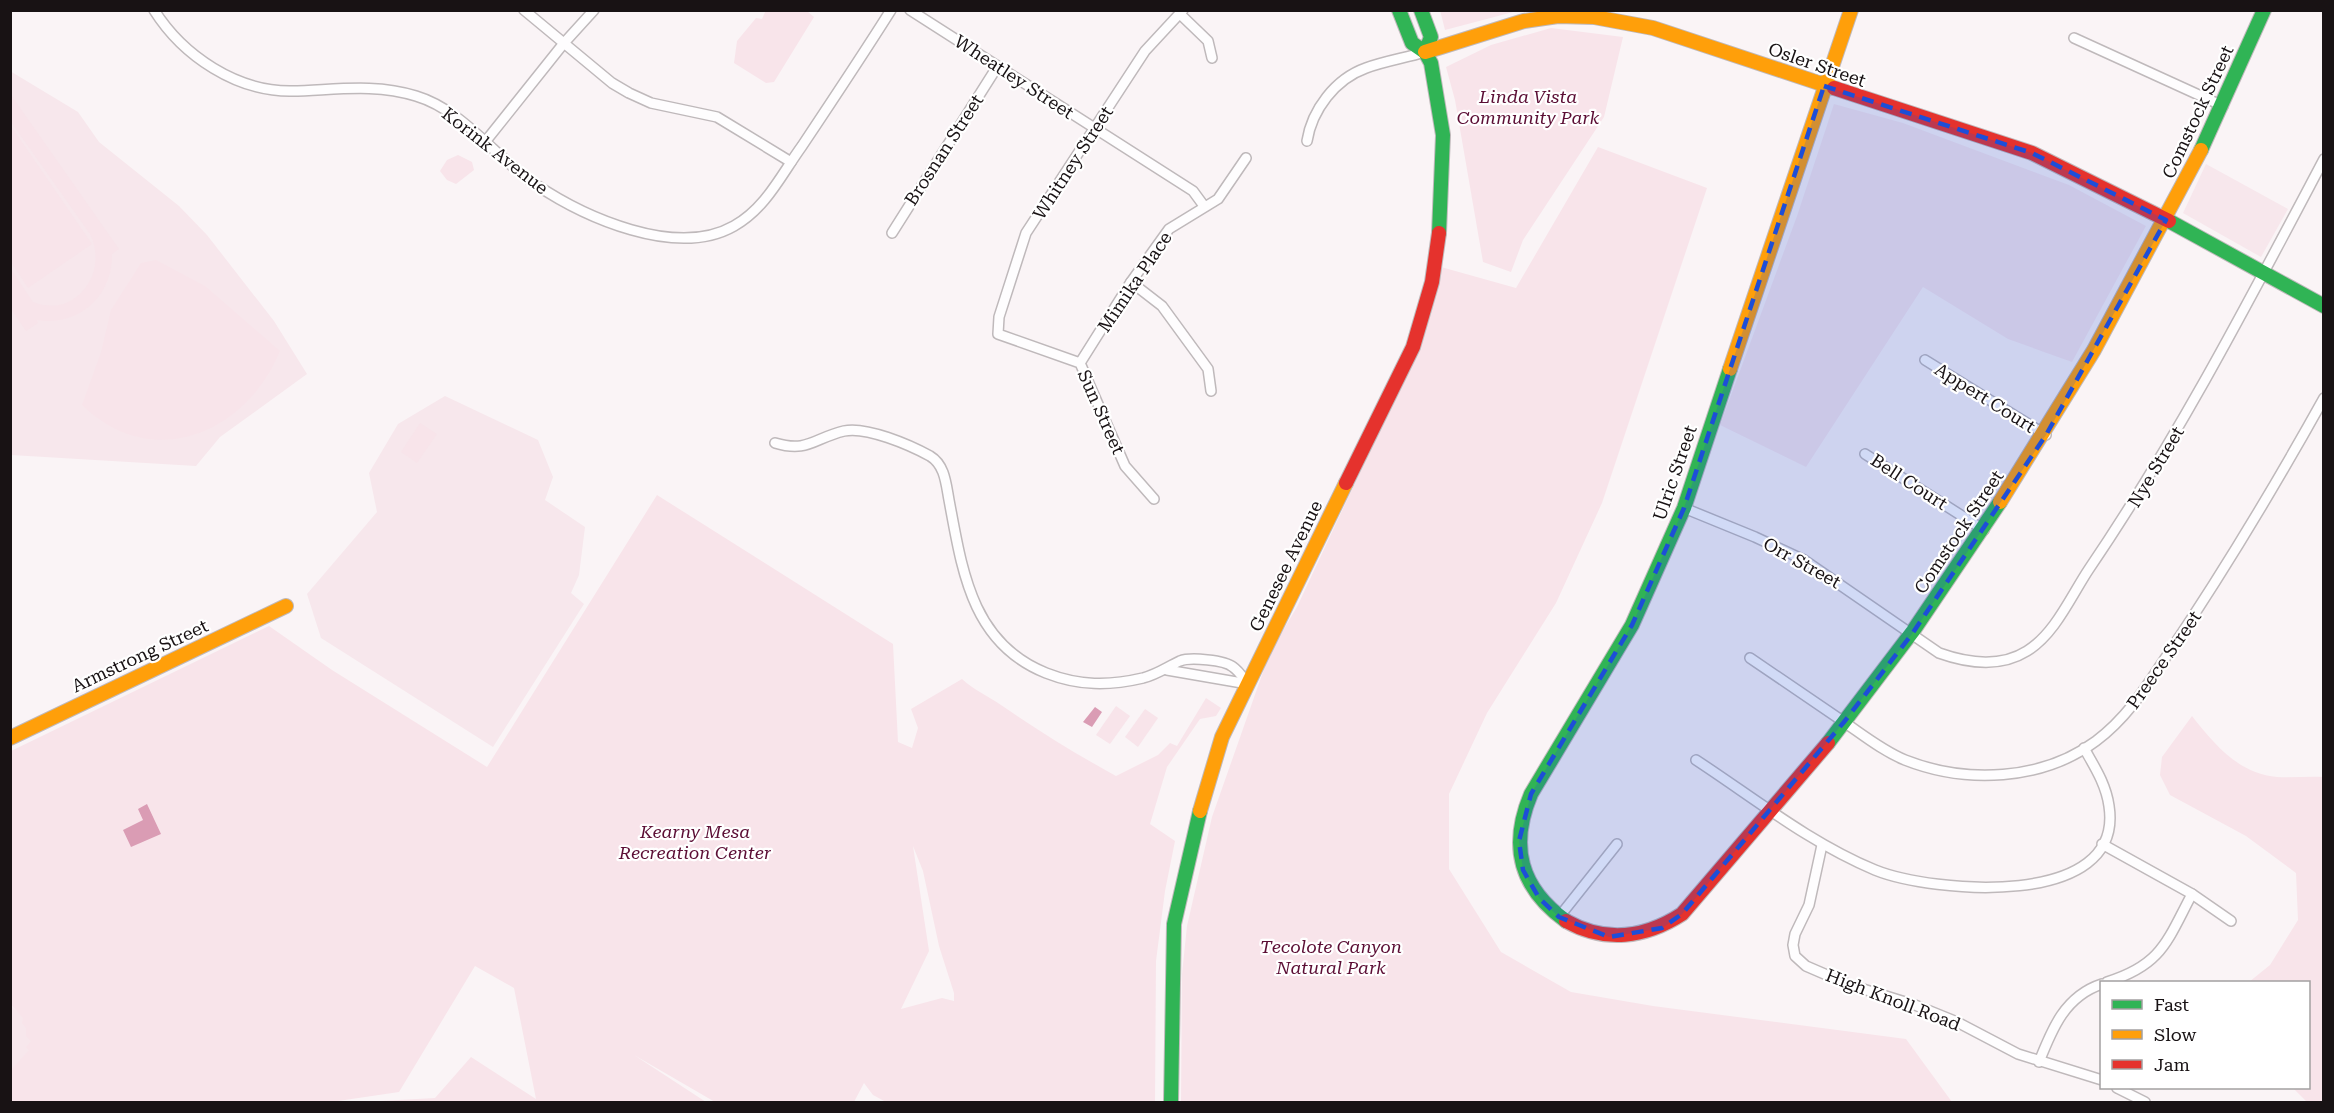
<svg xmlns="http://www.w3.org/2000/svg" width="2334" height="1113" font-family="'Roboto Serif',serif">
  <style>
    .built { fill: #f7e7ec }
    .green { fill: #f8e4ea; fill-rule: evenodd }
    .water { fill: #da9cb4 }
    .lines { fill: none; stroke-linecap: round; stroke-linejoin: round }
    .street-casing { stroke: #bfb9bb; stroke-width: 12 }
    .fast-casing { stroke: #bfb9bb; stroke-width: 16 }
    .slow-casing { stroke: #bfb9bb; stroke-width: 16 }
    .jam-casing { stroke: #bfb9bb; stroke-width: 16 }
    .street { stroke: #fefdfe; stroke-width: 9 }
    .fast { stroke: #30b455; stroke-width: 14 }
    .slow { stroke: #ff9f0a; stroke-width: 14 }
    .jam { stroke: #e5322d; stroke-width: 14 }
    .marked { fill: #1d4ed8; fill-opacity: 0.2; stroke: #1d4ed8; stroke-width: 4.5; stroke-dasharray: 12 8; stroke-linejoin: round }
    .labels { text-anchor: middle; stroke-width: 4.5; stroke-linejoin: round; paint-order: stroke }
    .street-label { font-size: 18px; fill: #181214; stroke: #fff }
    .park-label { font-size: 18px; font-style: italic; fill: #5b0d34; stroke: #fff }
  </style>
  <rect width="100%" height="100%" fill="#faf4f6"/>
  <g class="built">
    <path d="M10,71L78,112L99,142L179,206L207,235L274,321L307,374L220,437L196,466L11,455Z"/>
    <path d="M1834,104L1903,123L2069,185L2146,226L2072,362L2008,339L1923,287L1806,467L1720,425L1797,216Z"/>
    <path d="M2206,164L2288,209L2261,257L2183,213Z"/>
    <path d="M445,396L538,440L553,477L545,500L585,527L579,575L571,593L584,604L493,747L321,638L307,594L377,512L369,473L398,424Z"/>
    <path d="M10,1005L36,1029L16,1102H11Z"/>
  </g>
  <g class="green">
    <path d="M766,10L807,11L814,17L774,82L766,83L734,63L737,41L756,18L762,19Z"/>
    <path d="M1440,10H1517V11L1445,30Z"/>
    <path d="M1551,28L1623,37L1604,117L1523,240L1511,272L1483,262L1455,100L1446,67L1491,45Z"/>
    <path d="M11,95L119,249L112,254C113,296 79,327 37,320L38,323L26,331L11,309V269L33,302C76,319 109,272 90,234L11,122Z"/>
    <path d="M11,126L92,244L28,288L11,262Z"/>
    <path d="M1598,147L1707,188L1602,503L1556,603L1487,713L1449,794V869L1501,952L1571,992L1653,1006L1906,1039L1952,1102H1181L1182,974L1187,926L1212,817L1270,652L1297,607L1412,361L1441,267L1516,288Z"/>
    <path d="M458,155L472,162L474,170L456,184L447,180L440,171L447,160Z"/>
    <path d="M156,260L205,286L280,351C246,434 152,473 82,405L101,352L111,310L141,263Z"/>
    <path d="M420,423L437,434L417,463L401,452Z"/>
    <path d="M657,495L893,644L898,742L912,748L918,728L911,709L962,679C974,690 988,696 1001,705C1039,731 1076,754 1116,776L1158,755L1170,743L1177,746L1206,698L1221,708L1216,716L1200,719L1167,767L1150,824L1175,841L1165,891L1156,961L1155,1102H886L873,1095L864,1083L854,1102H715L634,1055L706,1102H362L435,1098L471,1057L536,1099L514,988L475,966L399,1092L338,1101L340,1102H11V1070L29,1050L26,1047L31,1041L26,1036V1028L22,1023L23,1018L11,1005V751L269,626L332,670L487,767ZM913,846L923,871L939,946L954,993V1001L942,998L901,1009L929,951Z"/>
    <path d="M1116,706L1130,716L1110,744L1096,735Z"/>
    <path d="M1145,709L1158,718L1138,747L1125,737Z"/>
    <path d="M2192,716C2214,744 2239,774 2277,777C2292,778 2308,776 2323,777V1102H2307L2293,1088H2308V982H2249L2270,965L2298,920L2296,873L2246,836L2170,795L2160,775L2162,757Z"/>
  </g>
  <g class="water">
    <path d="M1095,707L1102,712L1092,727L1083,722Z"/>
    <path d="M147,804L161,834L131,847L123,830L143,820L138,809Z"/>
  </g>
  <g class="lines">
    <g class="street-casing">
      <g id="street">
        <path d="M154,10C183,56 237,92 292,91C335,90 375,83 416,96C463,110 495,157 535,184C584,217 676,259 734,226C766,208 781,175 802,146C832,101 862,56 891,10"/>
        <path d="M524,10L612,83L629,93L651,103L717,117L791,162"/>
        <path d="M910,10L1193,191L1204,206"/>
        <path d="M1180,14L1208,41L1212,58"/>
        <path d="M2074,38L2223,106"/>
        <path d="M1307,141C1312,110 1335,79 1366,68C1385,61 1405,58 1425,52"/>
        <path d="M485,142L564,43L594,10"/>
        <path d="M892,233L997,67"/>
        <path d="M1131,282L1162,306L1208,369L1211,391"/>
        <path d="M1925,360L2046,435"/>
        <path d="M1080,363L1131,282L1169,229L1218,199L1246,158"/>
        <path d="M775,443C808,453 814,438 844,431C866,426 910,445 930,456C945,465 946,484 949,500C962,569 971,643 1046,673C1079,686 1109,686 1143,678C1158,674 1167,667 1180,661C1190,657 1225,660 1233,667C1239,671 1244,679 1248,684"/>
        <path d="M1865,454L1984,530"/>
        <path d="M1154,499L1125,466L1080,363L998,334L999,317L1026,233L1145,51L1183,10"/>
        <path d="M1684,508L1755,537L1804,560L1939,653C1967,663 2000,668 2027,651C2055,634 2071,596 2089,569C2178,438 2250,299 2324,159"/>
        <path d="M1750,658C1781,679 1812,700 1844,722C1863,735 1883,751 1905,760C1966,784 2042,781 2096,741C2128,717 2146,687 2168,654C2224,571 2275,486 2324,398"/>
        <path d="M1167,670L1248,684"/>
        <path d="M1696,760C1754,798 1810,843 1875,870C1932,893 2125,910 2109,806C2106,784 2094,766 2084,748"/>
        <path d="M2102,844L2192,894L2231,921"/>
        <path d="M1822,845L1809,905L1795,934L1793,945L1795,956L1806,966L1850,985L1915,1005L1957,1022L2018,1054L2102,1080"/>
        <path d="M1559,917L1617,844"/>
        <path d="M2107,982C2162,965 2167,941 2192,894"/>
        <path d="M2039,1062C2052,1029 2065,996 2102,984"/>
        <path d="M2117,1088L2145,1102"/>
      </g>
    </g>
    <g class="fast-casing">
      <g id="fast">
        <path d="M1399,10L1412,43L1425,52L1431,63L1443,135L1439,233"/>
        <path d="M1421,10L1431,37L1425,52"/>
        <path d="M2201,150L2264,10"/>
        <path d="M2169,221L2324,306"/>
        <path d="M1828,743L1913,631L2000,502"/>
        <path d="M1566,921C1520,888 1509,846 1531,794L1632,625L1684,508L1730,369"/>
        <path d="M1171,1102L1174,924L1200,811"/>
      </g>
    </g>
    <g class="slow-casing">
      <g id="slow">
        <path d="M1425,52L1524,21L1558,16L1594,17L1653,28L1834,88"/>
        <path d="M1730,369L1851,10"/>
        <path d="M2000,502L2094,350L2201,150"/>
        <path d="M10,738L286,606"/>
        <path d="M1200,811L1222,737L1346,483"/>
      </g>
    </g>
    <g class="jam-casing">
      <g id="jam">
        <path d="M1834,88L2032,153L2169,221"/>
        <path d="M1346,483L1413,347L1432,282L1439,233"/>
        <path d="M1566,921C1605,943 1645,938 1682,914L1828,743"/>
      </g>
    </g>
    <use href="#street" class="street"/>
    <use href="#fast" class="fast"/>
    <use href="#slow" class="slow"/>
    <use href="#jam" class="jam"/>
  </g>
  <path class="marked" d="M1824,86L2032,153L2166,220L2046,435L1912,634L1844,722L1682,914L1662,928L1609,937L1559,917L1539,898L1523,870L1519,841L1531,794L1632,625L1684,508Z"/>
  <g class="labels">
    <g class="street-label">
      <text transform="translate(1817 65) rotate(19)" y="6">Osler Street</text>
      <text transform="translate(1014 77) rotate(33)" y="6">Wheatley Street</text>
      <text transform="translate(2198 112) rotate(-65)" y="6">Comstock Street</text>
      <text transform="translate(944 150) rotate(-57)" y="6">Brosnan Street</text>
      <text transform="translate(495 151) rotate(38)" y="6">Korink Avenue</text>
      <text transform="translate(1073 163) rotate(-57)" y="6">Whitney Street</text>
      <text transform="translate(1135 282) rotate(-56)" y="6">Mimika Place</text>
      <text transform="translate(1985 398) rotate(32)" y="6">Appert Court</text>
      <text transform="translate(1101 412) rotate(66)" y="6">Sun Street</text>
      <text transform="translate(2156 467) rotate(-59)" y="6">Nye Street</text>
      <text transform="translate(1675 473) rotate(-71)" y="6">Ulric Street</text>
      <text transform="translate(1909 482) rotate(33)" y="6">Bell Court</text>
      <text transform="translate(1959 532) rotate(-56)" y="6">Comstock Street</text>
      <text transform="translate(1802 563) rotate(29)" y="6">Orr Street</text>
      <text transform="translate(1286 566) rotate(-64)" y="6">Genesee Avenue</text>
      <text transform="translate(140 656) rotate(-25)" y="6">Armstrong Street</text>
      <text transform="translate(2164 660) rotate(-55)" y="6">Preece Street</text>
      <text transform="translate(1893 1000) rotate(21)" y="6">High Knoll Road</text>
    </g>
    <g class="park-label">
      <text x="1528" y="103">Linda Vista<tspan x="1528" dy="21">Community Park</tspan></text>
      <text x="695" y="838">Kearny Mesa<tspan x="695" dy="21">Recreation Center</tspan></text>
      <text x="1331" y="953">Tecolote Canyon<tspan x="1331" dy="21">Natural Park</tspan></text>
    </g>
  </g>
  <rect width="2334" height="1113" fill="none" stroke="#181214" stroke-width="24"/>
  <rect x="2100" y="981" width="210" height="108" fill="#ffffff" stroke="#a3a0a1" stroke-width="1.5"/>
  <rect x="2112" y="1000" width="30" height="9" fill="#30b455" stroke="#a3a0a1" stroke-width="1.5"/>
  <text x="2154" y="1011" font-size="18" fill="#181214">Fast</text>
  <rect x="2112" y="1030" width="30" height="9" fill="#ff9f0a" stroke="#a3a0a1" stroke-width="1.5"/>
  <text x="2154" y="1041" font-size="18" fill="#181214">Slow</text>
  <rect x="2112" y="1060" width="30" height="9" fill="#e5322d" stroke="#a3a0a1" stroke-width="1.5"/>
  <text x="2154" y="1071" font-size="18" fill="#181214">Jam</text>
</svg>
